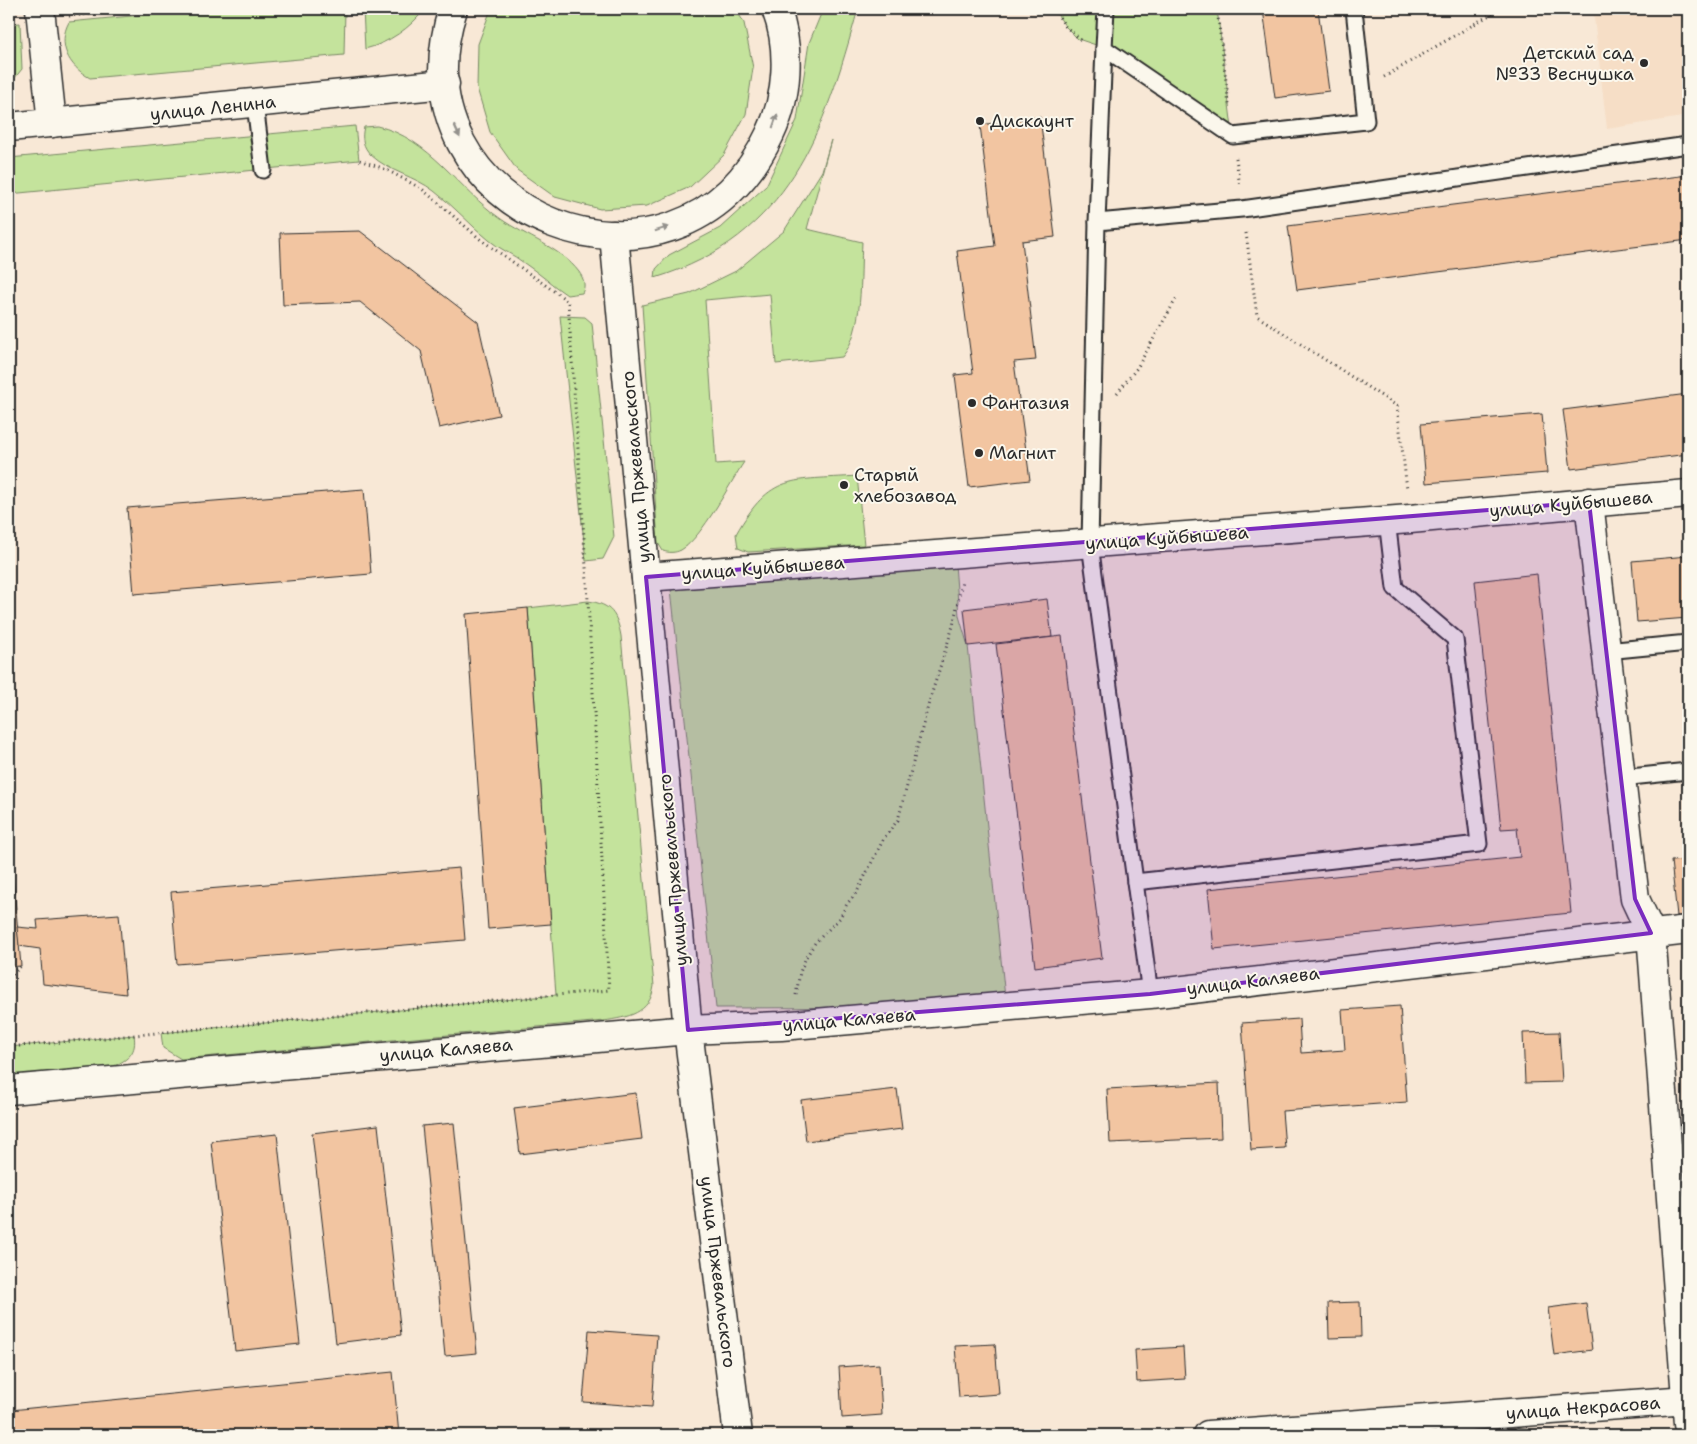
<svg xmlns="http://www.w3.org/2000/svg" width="1697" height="1444" font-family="'Shantell Sans',sans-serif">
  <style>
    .built { fill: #f6dec6 }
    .green { fill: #c4e39c; stroke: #788764 }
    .building { fill: #f2c5a1; stroke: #2b2b2b }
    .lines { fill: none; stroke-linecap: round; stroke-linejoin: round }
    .service-casing { stroke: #2b2b2b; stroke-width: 19 }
    .minor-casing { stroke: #2b2b2b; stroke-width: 31 }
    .tertiary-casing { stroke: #2b2b2b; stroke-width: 31 }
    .path { stroke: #2b2b2b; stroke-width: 3; stroke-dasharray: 1 4; stroke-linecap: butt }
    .service { stroke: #fbf7ec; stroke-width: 15 }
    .minor { stroke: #fbf7ec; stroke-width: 28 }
    .tertiary { stroke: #fbf7ec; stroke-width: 28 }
    .oneway { fill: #93918c }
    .marked { fill: #7b2cbf; fill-opacity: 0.2; stroke: #7b2cbf; stroke-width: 4; stroke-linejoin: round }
    .poi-dot { fill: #2b2b2b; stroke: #fbf7ec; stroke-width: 2 }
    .labels { text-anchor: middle; stroke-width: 4; stroke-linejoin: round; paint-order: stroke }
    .poi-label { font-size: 18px; fill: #2b2b2b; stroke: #fbf7ec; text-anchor: start }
    .street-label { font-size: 18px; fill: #2b2b2b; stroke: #fbf7ec }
  </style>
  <rect width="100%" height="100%" fill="#f8e8d6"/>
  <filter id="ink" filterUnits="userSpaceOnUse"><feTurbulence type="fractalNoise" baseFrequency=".02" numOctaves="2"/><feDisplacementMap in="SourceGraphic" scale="10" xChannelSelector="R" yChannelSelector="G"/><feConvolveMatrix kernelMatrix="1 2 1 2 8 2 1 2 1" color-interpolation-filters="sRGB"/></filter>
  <g filter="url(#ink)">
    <path class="built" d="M1593,9H1688V116L1607,129Z"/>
    <g class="green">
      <path d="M204,9H345L344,55L90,78C68,66 57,44 69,22Z"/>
      <path d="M363,9H425C410,28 389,43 365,49Z"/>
      <path d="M491,9H736L744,23L753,68L746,114L724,155L690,187L647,206L600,209L555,197L517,170L490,132L477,88L478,44Z"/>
      <path d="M823,9H858C824,132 789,237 655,278L656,269L669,255L720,228L766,186L797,120L809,43Z"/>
      <path d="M1054,9H1217L1233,136L1105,48L1078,39L1065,26Z"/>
      <path d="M20,23L22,69L9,85V24Z"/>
      <path d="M355,126L359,160L9,194V158Z"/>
      <path d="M377,126C430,138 459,190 501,219C525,236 561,248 579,272C584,279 586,286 582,293L567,295C552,285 539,273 524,263C513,254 499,249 489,240C470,225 454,206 434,191C415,176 389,172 371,155C363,147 361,138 364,127Z"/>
      <path d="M831,140L807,229L862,242C860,276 864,331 842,357L776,364L770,294L705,300L716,464L744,462C730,483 702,538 681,550C675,553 669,553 663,551L658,543L642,305L689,294L736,271L784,231L822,171Z"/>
      <path d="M560,316L585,317L592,323L614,537L603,559L586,561Z"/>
      <path d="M857,476L864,545L748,552L738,548L736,534C771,472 792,481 857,476Z"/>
      <path d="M955,564L959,616L968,646L1006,1007L716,1008L671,589Z"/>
      <path d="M588,601C611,604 617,614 621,636L654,986C650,1014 628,1017 604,1021L181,1059L163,1048L161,1033L556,995L528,608Z"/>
      <path d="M134,1035C137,1052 129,1059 114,1066L9,1076V1047Z"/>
    </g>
    <g class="building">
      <path d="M1263,9H1318L1329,91L1275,98Z"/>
      <path d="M1040,117L1055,237L1022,241L1036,360L1014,362L1030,480L969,487L955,375L973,373L957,251L995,246L980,125Z"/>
      <path d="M1688,175V240L1297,290L1288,226Z"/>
      <path d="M360,231L478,322L499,415L439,428L421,351L360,302L283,305L280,233Z"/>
      <path d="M1688,394V454L1571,469L1563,410Z"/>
      <path d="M1542,414L1547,473L1426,483L1421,424Z"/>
      <path d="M364,489L371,574L134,594L127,508Z"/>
      <path d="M1688,556V618L1637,622L1632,561Z"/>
      <path d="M1537,574L1571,913L1214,949L1208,889L1520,857L1517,828L1501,829L1475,581Z"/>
      <path d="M1047,599L1052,637L968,646L964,609Z"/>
      <path d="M528,608L551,924L488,929L466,614Z"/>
      <path d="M1062,636L1102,958L1035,967L996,644Z"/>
      <path d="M9,831L21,966L9,967Z"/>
      <path d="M1688,860V915L1677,916L1671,861Z"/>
      <path d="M459,868L465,940L177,964L171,892Z"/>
      <path d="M119,914L126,994L43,984L40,949L19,946L17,927L38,929L37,920Z"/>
      <path d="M1400,1006L1407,1102L1282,1111L1285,1148L1251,1150L1242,1023L1299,1019L1301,1053L1345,1050L1342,1010Z"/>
      <path d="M1559,1032L1562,1082L1525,1083L1523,1033Z"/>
      <path d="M1219,1083L1221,1138L1110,1143L1107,1089Z"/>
      <path d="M897,1089L902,1129L806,1141L801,1100Z"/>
      <path d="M636,1093L642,1139L520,1154L514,1108Z"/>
      <path d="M454,1123L477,1353L445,1356L422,1126Z"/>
      <path d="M378,1125L401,1335L336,1343L312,1133Z"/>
      <path d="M277,1134L300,1344L235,1351L211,1141Z"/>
      <path d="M1360,1302L1361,1337L1329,1338L1328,1303Z"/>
      <path d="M1586,1303L1592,1350L1554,1355L1548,1308Z"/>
      <path d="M589,1330L657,1335L652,1407L583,1402Z"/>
      <path d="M995,1344L999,1394L959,1397L955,1346Z"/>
      <path d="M1183,1347L1185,1379L1137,1382L1135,1350Z"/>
      <path d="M879,1364L882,1415L842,1418L839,1367Z"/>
      <path d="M393,1372L399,1435H14L11,1410Z"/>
    </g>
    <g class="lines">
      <g class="service-casing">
        <g id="service">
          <path d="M1106,9L1104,48L1233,136L1366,121L1354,9"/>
          <path d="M255,104L263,170"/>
          <path d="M1097,222L1104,48"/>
          <path d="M1606,651L1688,643"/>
          <path d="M1621,778L1688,771"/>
          <path d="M1135,882L1479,844L1455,639L1395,588L1387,520"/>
          <path d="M1150,994L1090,544L1097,222L1242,209L1688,145"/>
        </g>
      </g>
      <g class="minor-casing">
        <g id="minor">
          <path d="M40,9L52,123"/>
          <path d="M1589,502L1635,899L1651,933L1688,1424"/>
          <path d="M646,577L1410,519L1688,494"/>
          <path d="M738,1435L688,1030L781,1026L1150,994L1688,930"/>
          <path d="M1208,1435L1688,1400"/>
        </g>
      </g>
      <g class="tertiary-casing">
        <g id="tertiary">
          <path d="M453,9C386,216 679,330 770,134C788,97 791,48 776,9"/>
          <path d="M9,127L445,84"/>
          <path d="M9,1090L688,1030L614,235"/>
        </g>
      </g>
      <g class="path">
        <path d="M1054,9L1065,26L1081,40"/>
        <path d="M1217,9L1229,105"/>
        <path d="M69,16L140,9"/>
        <path d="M1384,77L1500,9"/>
        <path d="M1236,158L1240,187"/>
        <path d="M1246,233L1257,316L1397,406L1407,489"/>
        <path d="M1117,393L1137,368L1176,299"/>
        <path d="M9,978L21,966"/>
        <path d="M796,995L800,972L806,957L815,943L840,918L847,904L857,892L884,838L898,820L929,702L953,626L962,582"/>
        <path d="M9,1047L609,990L587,582L568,301L480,239L422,189L385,169L359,160"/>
      </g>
      <use href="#service" class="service"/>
      <use href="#minor" class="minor"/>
      <use href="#tertiary" class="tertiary"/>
    </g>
    <defs><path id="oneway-solid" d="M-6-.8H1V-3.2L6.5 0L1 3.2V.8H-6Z" transform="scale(1.25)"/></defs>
    <g class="oneway">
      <use href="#oneway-solid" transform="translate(775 121) rotate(-71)"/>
      <use href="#oneway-solid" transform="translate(457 131) rotate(66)"/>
      <use href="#oneway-solid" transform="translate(662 229) rotate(-18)"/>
    </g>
  </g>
  <path class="marked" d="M1589,502L1635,899L1651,933L1150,994L688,1030L646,577Z"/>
  <g class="poi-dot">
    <circle cx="1644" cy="63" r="5"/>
    <circle cx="980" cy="121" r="5"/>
    <circle cx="972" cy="403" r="5"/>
    <circle cx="979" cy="453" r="5"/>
    <circle cx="844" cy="485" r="5"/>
  </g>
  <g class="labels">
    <g class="poi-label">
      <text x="1634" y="59" text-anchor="end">Детский сад<tspan x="1634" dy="21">№33 Веснушка</tspan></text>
      <text x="990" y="127">Дискаунт</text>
      <text x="982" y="409">Фантазия</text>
      <text x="989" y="459">Магнит</text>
      <text x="854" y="481">Старый<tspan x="854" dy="21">хлебозавод</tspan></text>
    </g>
    <g class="street-label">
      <text transform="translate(213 108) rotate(-6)" y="6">улица Ленина</text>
      <text transform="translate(636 467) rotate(-95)" y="6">улица Пржевальского</text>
      <text transform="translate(1571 504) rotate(-5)" y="6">улица Куйбышева</text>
      <text transform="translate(1167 538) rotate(-4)" y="6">улица Куйбышева</text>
      <text transform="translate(763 568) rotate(-4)" y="6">улица Куйбышева</text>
      <text transform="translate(673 870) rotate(-95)" y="6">улица Пржевальского</text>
      <text transform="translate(1253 981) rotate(-7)" y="6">улица Каляева</text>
      <text transform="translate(849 1020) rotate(-5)" y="6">улица Каляева</text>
      <text transform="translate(446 1050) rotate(-5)" y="6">улица Каляева</text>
      <text transform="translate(718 1272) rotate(83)" y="6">улица Пржевальского</text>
      <text transform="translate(1583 1408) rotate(-4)" y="6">улица Некрасова</text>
    </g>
  </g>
  <rect width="1697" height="1444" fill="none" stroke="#fbf7ec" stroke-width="30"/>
  <rect x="15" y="15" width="1667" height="1414" fill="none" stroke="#2b2b2b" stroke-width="2" filter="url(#ink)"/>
</svg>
